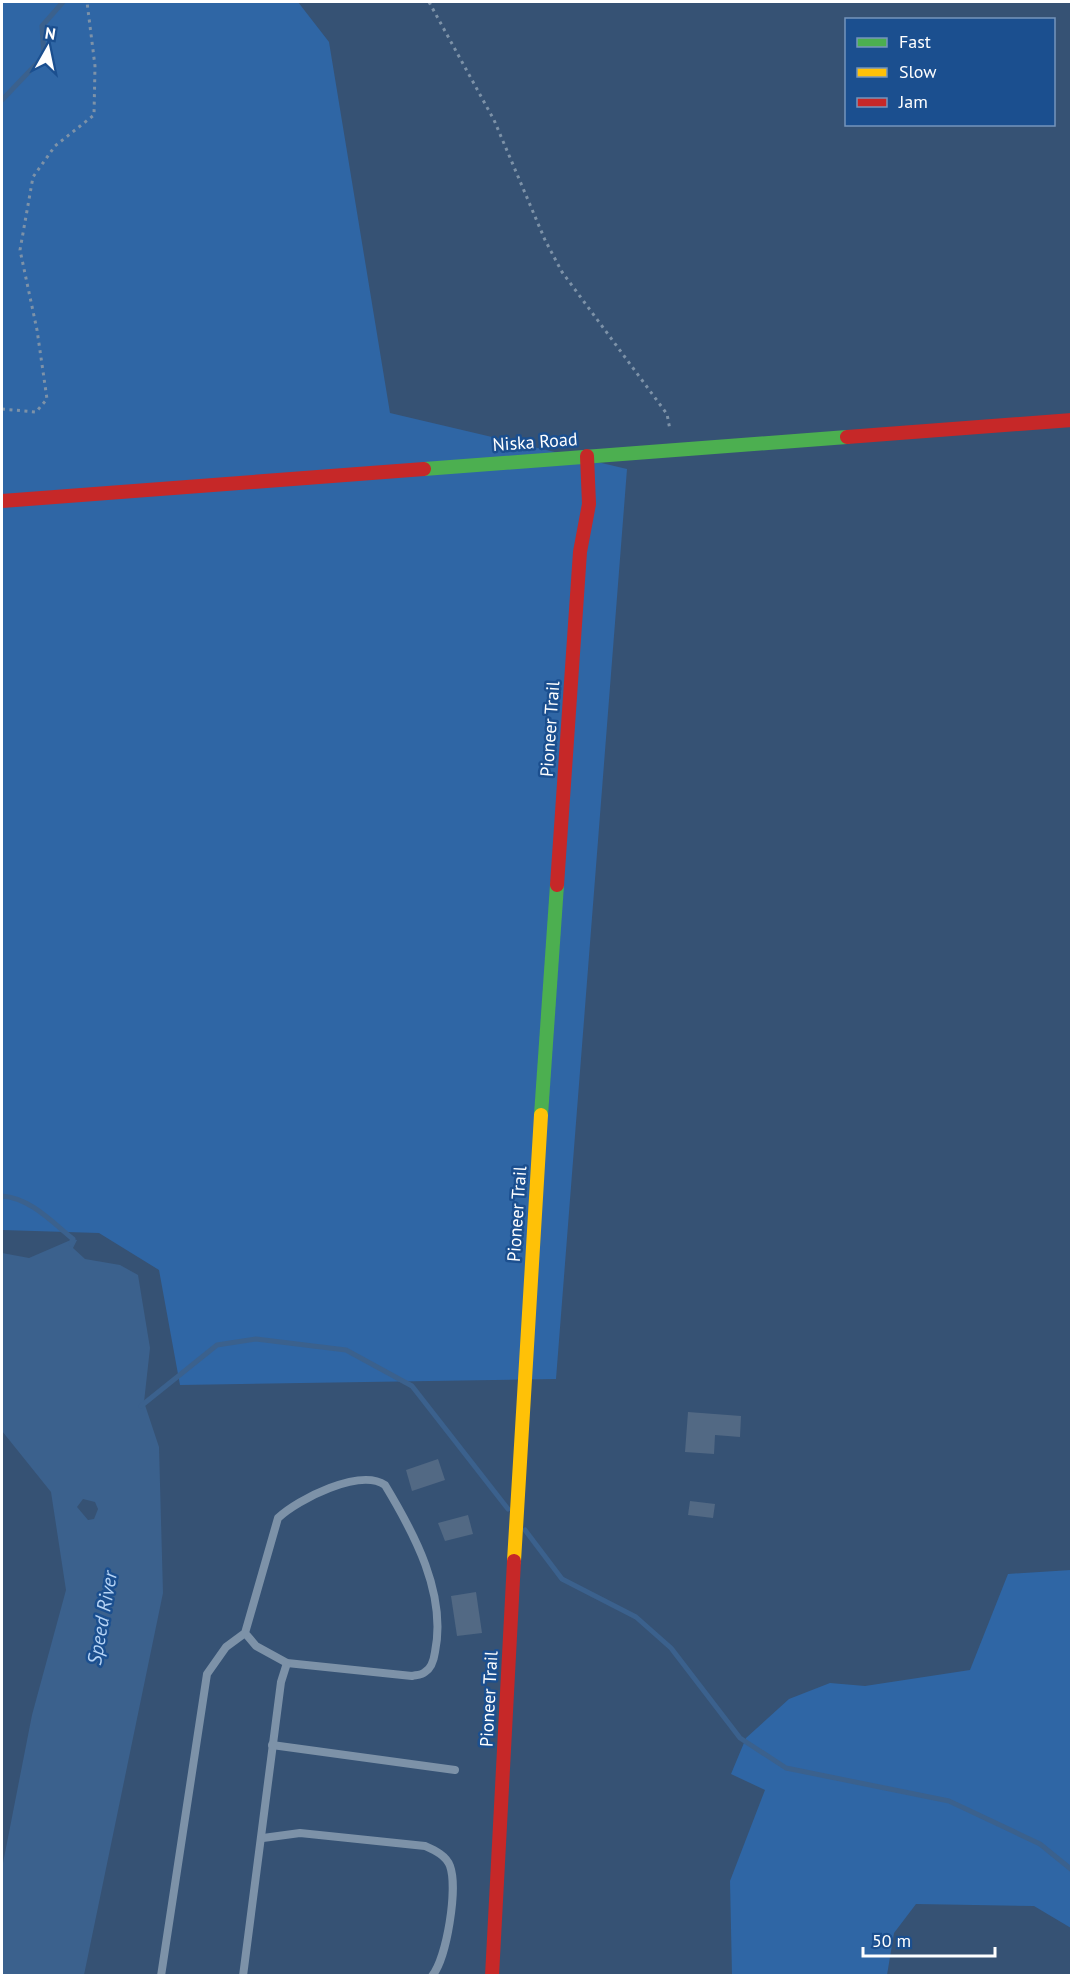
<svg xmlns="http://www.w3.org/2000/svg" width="1073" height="1977" font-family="'PT Sans',sans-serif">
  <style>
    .green { fill: #2f66a5 }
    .water { fill: #3b618d; fill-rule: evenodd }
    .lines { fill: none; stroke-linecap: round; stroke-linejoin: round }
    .stream { stroke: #3b618d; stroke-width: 5 }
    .building { fill: #526984 }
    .path { stroke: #7d92a8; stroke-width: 3; stroke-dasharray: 3 4.5; stroke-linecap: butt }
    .lane { stroke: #7d92a8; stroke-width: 8 }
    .fast { stroke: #4caf50; stroke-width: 14 }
    .slow { stroke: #ffc107; stroke-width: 14 }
    .jam { stroke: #c62828; stroke-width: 14 }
    .labels { text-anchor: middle; stroke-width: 5; stroke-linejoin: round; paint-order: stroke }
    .street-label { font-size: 18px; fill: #fff; stroke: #1b4f8f }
    .water-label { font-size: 20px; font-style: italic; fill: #b5d3f5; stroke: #1b4f8f }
  </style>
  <rect width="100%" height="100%" fill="#365274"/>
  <g class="green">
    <path d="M2,2H298L329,42L390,413L627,469L556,1379L180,1385L159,1270L99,1233L2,1230Z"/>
    <path d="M1071,1570V1928L1034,1906L916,1904L894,1933L887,1975H732L730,1881L765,1790L731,1774L746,1738L789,1699L830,1683L865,1686L970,1670L1008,1574Z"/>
  </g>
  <path class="water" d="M73,1239L77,1240L73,1248L85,1259L120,1265L138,1275L150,1348L144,1402L159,1447L163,1593L84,1975H2L3,1863L32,1715L66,1590L51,1492L2,1431V1253L29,1258ZM83,1499L95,1502L98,1509L94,1519L88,1520L77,1507Z"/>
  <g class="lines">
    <g class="stream">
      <path d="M2,100L44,56L42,26L63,2"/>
      <path d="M2,1196C30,1198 52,1222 73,1239L71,1244"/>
      <path d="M141,1406L217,1345L256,1339L346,1350L412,1386L508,1509"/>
      <path d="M525,1530L562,1579L636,1617L671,1648L740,1738L786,1768L949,1801L1040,1844L1072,1870"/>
    </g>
  </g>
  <g class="building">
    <path d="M688,1412L741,1416L740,1437L715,1435L714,1454L685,1452Z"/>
    <path d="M438,1459L445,1480L412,1491L406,1470Z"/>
    <path d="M690,1501L715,1504L713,1518L688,1515Z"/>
    <path d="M468,1515L473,1534L445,1541L438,1523Z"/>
    <path d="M476,1592L482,1633L457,1636L451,1596Z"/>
  </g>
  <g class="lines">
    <g class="path">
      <path d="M429,2L494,120L545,240L562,272L667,414L670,430"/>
      <path d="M2,409L36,412L47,399L37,330L20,250L33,177L55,146L94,115L95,66L87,2"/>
    </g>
    <g class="lane">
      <path d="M272,1745L455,1770"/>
      <path d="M263,1838L300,1833L425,1846C434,1850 446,1855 450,1866C458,1888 447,1958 432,1976"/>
      <path d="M161,1976L207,1674L226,1647L245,1633L278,1518C298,1499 360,1468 385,1485C414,1533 447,1594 435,1652C434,1659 432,1668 425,1672C422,1675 416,1675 412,1676L287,1663L256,1646L245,1633"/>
      <path d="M243,1976L281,1682L287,1663"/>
    </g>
    <g class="fast">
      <path d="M424,469L847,437"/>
      <path d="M541,1115L557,885"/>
    </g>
    <path class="slow" d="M514,1561L541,1115"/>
    <g class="jam">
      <path d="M847,437L1072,420"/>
      <path d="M2,501L424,469"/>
      <path d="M557,885L580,552L589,504L587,456"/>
      <path d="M492,1976L514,1561"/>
    </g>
  </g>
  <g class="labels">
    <g class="street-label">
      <text transform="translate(535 442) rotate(-4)" y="6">Niska Road</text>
      <text transform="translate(550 729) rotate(-86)" y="6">Pioneer Trail</text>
      <text transform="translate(517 1214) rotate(-86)" y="6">Pioneer Trail</text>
      <text transform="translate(489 1699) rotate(-87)" y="6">Pioneer Trail</text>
    </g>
    <g class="water-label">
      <text transform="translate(102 1618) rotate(-80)" y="7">Speed River</text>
    </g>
  </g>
  <rect width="1073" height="1977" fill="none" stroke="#ffffff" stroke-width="6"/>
  <rect x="845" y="18" width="210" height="108" fill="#1b4f8f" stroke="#7695bc" stroke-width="1.5"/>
  <rect x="857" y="38" width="30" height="9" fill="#4caf50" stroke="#7695bc" stroke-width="1.5"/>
  <text x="899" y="48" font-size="18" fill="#ffffff">Fast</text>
  <rect x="857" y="68" width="30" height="9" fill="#ffc107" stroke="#7695bc" stroke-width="1.5"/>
  <text x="899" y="78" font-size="18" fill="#ffffff">Slow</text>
  <rect x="857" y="98" width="30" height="9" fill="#c62828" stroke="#7695bc" stroke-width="1.5"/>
  <text x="899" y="108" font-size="18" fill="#ffffff">Jam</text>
  <g transform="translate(48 48) rotate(9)" stroke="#1b4f8f" stroke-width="4.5" paint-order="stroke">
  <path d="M0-4.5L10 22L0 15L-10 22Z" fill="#ffffff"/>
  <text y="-9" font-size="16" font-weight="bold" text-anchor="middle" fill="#ffffff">N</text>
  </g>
  <path d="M863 1947v9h132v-9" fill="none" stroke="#ffffff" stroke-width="3"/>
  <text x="872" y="1947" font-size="18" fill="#ffffff" stroke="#1b4f8f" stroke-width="4.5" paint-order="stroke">50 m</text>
</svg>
